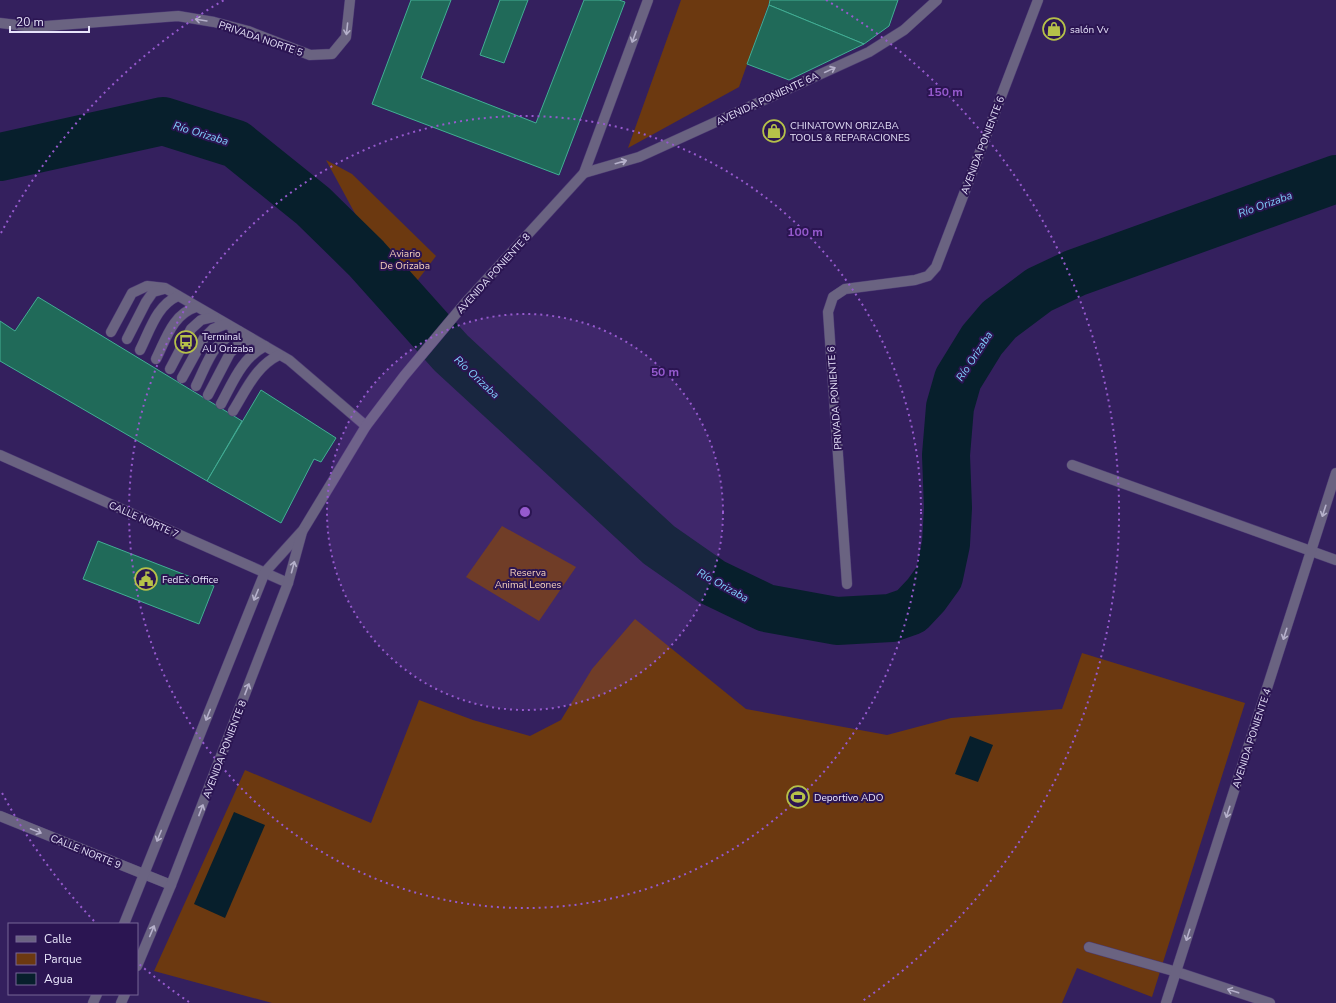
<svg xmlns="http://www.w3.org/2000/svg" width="1336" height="1003" font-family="'Nunito Sans',sans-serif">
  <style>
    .green { fill: #6c3910 }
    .water { fill: #071f2c }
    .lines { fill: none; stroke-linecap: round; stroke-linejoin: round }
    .river { stroke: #071f2c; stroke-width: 48 }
    .building { fill: #206a59; stroke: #42ae94 }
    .service-casing { stroke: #4d3b74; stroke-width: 11 }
    .minor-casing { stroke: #4d3b74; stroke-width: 11 }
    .tertiary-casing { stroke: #4d3b74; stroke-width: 11 }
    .service { stroke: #6a6381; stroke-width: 10 }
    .minor { stroke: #6a6381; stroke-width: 10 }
    .tertiary { stroke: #6a6381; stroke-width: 10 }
    .oneway { stroke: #b5b0ca }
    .ring { fill: none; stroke: #965ace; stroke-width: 2; stroke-dasharray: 2 4 }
    .labels { text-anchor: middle; stroke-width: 4; stroke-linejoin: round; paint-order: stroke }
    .poi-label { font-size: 10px; fill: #e7e3fa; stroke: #2b1552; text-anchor: start }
    .street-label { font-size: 10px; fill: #e7e3fa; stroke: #2b1552 }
    .park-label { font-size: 10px; fill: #f7d3bc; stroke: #2b1552 }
    .water-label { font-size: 11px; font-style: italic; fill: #81d0fd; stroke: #2b1552 }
    .centre { fill: #965ace; stroke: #2b1552; stroke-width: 2 }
    .ring-label { font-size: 12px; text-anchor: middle; font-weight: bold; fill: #965ace; stroke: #2b1552; stroke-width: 4; stroke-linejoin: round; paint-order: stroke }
  </style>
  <rect width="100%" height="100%" fill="#34205e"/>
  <g class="green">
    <path d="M681,0H770L739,87L628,148Z"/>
    <path d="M326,160L352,174L436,256L414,285L390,278Z"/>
    <path d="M502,526L576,567L539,621L466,577Z"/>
    <path d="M635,619L746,709L887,735L951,718L1062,709L1082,653L1245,703L1152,997L1077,968L1062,1003H272L154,971L245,770L371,823L419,700L473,720L530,736L561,720L592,669Z"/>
  </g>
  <g class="water">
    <path d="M970,736L993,745L978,782L955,774Z"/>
    <path d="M234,812L265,825L225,918L194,904Z"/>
  </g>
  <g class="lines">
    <path class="river" d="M0,157L163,121L236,144L313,206L366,258L451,353L659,545L712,582L766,608L837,621L891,618L911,611L926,595L939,577L946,544L948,508L946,455L950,407L958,379L982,340L999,320L1039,290L1075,273L1336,179"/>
  </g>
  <g class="building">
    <path d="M411,0H451L421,78L536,123L584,0H619L625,2L559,175L372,104Z"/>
    <path d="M500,0H528L504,63L480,55Z"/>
    <path d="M770,0H898L889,26L864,44L769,5Z"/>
    <path d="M769,5L864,44L789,80L747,64Z"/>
    <path d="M38,297L242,421L207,481L0,361V321L15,331Z"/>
    <path d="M261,390L336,438L321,462L314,459L281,523L207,481Z"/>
    <path d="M98,541L214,586L199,624L83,579Z"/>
  </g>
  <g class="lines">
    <g class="service-casing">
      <g id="service">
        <path d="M111,332L132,293L147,286L165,288L289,360L366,426"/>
        <path d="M127,339L146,302L153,292L164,289"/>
        <path d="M140,350C150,330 157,305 178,296"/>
        <path d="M156,359C166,339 173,314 196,307"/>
        <path d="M170,369L191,329L201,320L214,317"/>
        <path d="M182,378L204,338L213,329L226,324"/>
        <path d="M196,386C208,362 212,342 239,331"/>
        <path d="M208,395L230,353L239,344L251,339"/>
        <path d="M221,404C233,382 242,358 265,346"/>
        <path d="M233,411C246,390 256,366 279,355"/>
      </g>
    </g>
    <g class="minor-casing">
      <g id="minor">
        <path d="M0,23L33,27L178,16L214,22L248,31L310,55L332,54L346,37L350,0"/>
        <path d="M0,455L288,583"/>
        <path d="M1072,465L1336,560"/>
        <path d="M847,584L828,312L833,297L845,289L915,280L928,276L936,267L1038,0"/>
        <path d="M0,816L171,885"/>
        <path d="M1089,947L1177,972L1270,1003"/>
        <path d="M1166,1003L1336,473"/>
      </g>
    </g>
    <g class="tertiary-casing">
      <g id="tertiary">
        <path d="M584,173L639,157L869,52L904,30L937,0"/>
        <path d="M124,924L265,572L303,530L366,426L404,376L466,302L584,173L648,0"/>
        <path d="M137,966L171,885L288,583L302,532"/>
        <path d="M93,1003L97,994"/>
        <path d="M121,1003L125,994"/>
      </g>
    </g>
    <use href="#service" class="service"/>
    <use href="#minor" class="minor"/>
    <use href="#tertiary" class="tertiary"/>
  </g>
  <defs><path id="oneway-shaft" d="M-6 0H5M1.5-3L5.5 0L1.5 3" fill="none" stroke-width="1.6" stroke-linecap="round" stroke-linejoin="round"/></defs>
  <g class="oneway">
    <use href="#oneway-shaft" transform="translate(201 20) rotate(-171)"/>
    <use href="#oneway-shaft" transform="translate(347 29) rotate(96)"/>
    <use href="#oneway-shaft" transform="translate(634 37) rotate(110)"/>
    <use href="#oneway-shaft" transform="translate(830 70) rotate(-25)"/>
    <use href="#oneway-shaft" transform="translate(621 162) rotate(-16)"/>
    <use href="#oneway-shaft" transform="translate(1324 511) rotate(108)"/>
    <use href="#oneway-shaft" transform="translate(293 567) rotate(-75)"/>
    <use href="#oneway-shaft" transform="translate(256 595) rotate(112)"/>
    <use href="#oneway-shaft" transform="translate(1285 634) rotate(108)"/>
    <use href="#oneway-shaft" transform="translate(247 689) rotate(-69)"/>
    <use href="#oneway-shaft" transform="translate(208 715) rotate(112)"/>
    <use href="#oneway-shaft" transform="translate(201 810) rotate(-69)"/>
    <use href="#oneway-shaft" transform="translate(1228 812) rotate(108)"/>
    <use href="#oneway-shaft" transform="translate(36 831) rotate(22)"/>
    <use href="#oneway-shaft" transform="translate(159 836) rotate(112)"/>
    <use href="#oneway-shaft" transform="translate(152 931) rotate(-67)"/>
    <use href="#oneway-shaft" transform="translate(1188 935) rotate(108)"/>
    <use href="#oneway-shaft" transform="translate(1233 991) rotate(-162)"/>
  </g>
  <circle cx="525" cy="512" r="198" fill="#965ace" fill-opacity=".12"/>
  <g class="ring">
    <circle cx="525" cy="512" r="198"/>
    <circle cx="525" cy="512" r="396"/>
    <path d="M189 1002A594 594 0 0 1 139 964M94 921A594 594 0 0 1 1 791M1 233A594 594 0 0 1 224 0M826 0A594 594 0 0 1 861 1002"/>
  </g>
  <defs>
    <g id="shop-ring" transform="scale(1.15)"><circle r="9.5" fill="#2b1552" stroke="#b6c149" stroke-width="1.5"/><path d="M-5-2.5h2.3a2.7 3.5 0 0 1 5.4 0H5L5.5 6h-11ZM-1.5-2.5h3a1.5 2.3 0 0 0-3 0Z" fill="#b6c149"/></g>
    <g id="bus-ring" transform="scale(1.15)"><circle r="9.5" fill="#2b1552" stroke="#b6c149" stroke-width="1.5"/><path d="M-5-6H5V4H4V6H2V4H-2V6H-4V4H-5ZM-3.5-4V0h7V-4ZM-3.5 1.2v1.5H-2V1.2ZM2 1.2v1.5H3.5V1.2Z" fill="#b6c149"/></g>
    <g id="civic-ring" transform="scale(1.15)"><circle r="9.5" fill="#2b1552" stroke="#b6c149" stroke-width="1.5"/><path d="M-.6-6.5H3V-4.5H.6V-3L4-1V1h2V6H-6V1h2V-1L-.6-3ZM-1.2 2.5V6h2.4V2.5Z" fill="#b6c149"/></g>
    <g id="stadium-ring" transform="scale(1.15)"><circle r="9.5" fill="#2b1552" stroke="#b6c149" stroke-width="1.5"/><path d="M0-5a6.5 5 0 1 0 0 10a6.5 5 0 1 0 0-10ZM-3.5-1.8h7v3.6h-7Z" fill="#b6c149"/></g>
  </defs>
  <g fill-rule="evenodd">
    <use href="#shop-ring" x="1054" y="29"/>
    <use href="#shop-ring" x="774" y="131"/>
    <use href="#bus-ring" x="186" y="342"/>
    <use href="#civic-ring" x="146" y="579"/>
    <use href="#stadium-ring" x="798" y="797"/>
  </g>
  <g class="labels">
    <g class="poi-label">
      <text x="1070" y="33">salón Vv</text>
      <text x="790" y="129">CHINATOWN ORIZABA<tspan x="790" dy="12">TOOLS &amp; REPARACIONES</tspan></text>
      <text x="202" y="340">Terminal<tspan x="202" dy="12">AU Orizaba</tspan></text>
      <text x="162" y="583">FedEx Office</text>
      <text x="814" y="801">Deportivo ADO</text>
    </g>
    <g class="street-label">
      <text transform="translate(261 38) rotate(19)" y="4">PRIVADA NORTE 5</text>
      <text transform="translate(767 98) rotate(-25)" y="4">AVENIDA PONIENTE 6A</text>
      <text transform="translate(982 145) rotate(-69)" y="4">AVENIDA PONIENTE 6</text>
      <text transform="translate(493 273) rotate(-48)" y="4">AVENIDA PONIENTE 8</text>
      <text transform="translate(834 398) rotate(-94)" y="4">PRIVADA PONIENTE 6</text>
      <text transform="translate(144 519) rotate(24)" y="4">CALLE NORTE 7</text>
      <text transform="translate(1251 738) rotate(-72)" y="4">AVENIDA PONIENTE 4</text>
      <text transform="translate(224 749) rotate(-69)" y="4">AVENIDA PONIENTE 8</text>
      <text transform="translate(86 851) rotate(22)" y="4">CALLE NORTE 9</text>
    </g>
    <g class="park-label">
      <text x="405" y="257">Aviario<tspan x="405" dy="12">De Orizaba</tspan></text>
      <text x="528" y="576">Reserva<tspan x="528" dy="12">Animal Leones</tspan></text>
    </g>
    <g class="water-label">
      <text transform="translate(201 133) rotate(17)" y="4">Río Orizaba</text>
      <text transform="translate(1265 204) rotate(-20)" y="4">Río Orizaba</text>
      <text transform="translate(974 356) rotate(-57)" y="4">Río Orizaba</text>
      <text transform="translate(477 377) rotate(43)" y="4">Río Orizaba</text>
      <text transform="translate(723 585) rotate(29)" y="4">Río Orizaba</text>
    </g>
  </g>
  <circle cx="525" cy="512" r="6" class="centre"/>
  <g class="ring-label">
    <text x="945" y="96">150 m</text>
    <text x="805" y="236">100 m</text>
    <text x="665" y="376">50 m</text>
  </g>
  <rect x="8" y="923" width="130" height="72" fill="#2b1552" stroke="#766795"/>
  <rect x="16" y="936" width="20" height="6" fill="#6a6381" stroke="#766795"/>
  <text x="44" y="943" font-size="12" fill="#e7e3fa">Calle</text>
  <rect x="16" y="953" width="20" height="12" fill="#6c3910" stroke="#766795"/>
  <text x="44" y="963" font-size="12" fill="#e7e3fa">Parque</text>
  <rect x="16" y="973" width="20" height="12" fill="#071f2c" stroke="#766795"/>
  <text x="44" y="983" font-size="12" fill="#e7e3fa">Agua</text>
  <path d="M10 26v6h79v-6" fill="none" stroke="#e7e3fa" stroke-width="2"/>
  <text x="16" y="26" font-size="12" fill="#e7e3fa" stroke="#2b1552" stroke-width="3" paint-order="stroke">20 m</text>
</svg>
